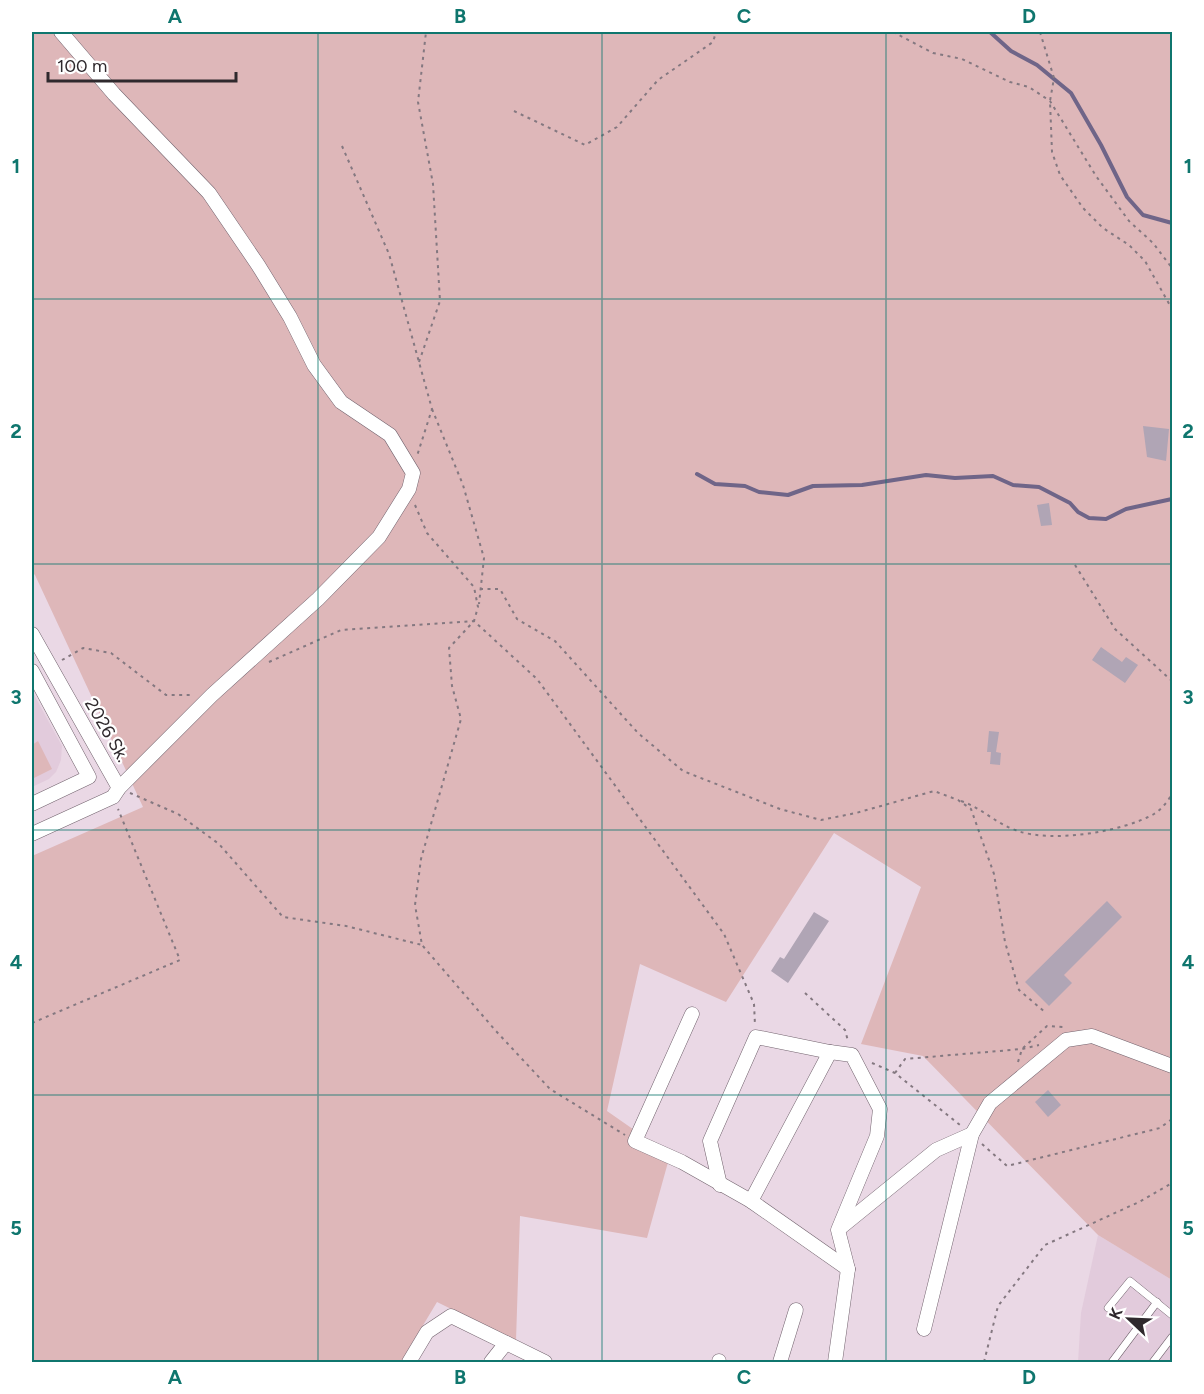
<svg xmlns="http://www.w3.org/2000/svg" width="1204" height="1394" font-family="Figtree,sans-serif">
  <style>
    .built { fill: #e2cbdc }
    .green { fill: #deb7b9 }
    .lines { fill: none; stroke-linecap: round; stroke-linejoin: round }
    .stream { stroke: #6f6588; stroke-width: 4 }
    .building { fill: #b0a5b5 }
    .service-casing { stroke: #72636e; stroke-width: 8 }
    .minor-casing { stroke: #72636e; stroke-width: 15 }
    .path { stroke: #847880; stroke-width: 2; stroke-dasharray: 3 4.5; stroke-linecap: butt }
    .service { stroke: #fff; stroke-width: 7 }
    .minor { stroke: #fff; stroke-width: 14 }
    .grid { fill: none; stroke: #0f766e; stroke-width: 1.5; stroke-opacity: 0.55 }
    .labels { text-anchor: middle; stroke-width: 4.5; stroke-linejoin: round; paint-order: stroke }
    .street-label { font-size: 18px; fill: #2f292d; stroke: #fff }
    .neatline { fill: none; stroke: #0f766e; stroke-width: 2 }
    .grid-label { font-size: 20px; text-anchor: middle; font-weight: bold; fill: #0f766e }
  </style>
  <rect width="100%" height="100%" fill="#ead8e5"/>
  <g class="built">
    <path d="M32,691L62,746L61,760L56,772L49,779L32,787Z"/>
    <path d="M1098,1235L1172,1280V1362H1078L1081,1313Z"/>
  </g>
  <g class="green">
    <path d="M32,32H1172V1280L1098,1235L923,1056L861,1044L921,887L834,833L726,1002L640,964L607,1111L670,1155L647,1238L520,1216L516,1341L437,1302L401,1362H32V856L143,807L35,575L32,572Z"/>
    <path d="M38,741L52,769L32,779V745Z"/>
  </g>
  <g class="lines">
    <g class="stream">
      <path d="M990,32L1011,51L1037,65L1071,93L1101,145L1127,197L1143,215L1172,223"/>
      <path d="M697,474L715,484L745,486L759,492L788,495L813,486L862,485L926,475L955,478L993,476L1013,485L1039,487L1070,503L1078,512L1089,518L1106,519L1126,509L1172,499"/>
    </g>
  </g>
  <g class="building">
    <path d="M1143,426L1169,429L1166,461L1147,457Z"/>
    <path d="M1049,503L1052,525L1041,526L1037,505Z"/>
    <path d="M1101,647L1122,662L1126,657L1138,665L1125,683L1092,660Z"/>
    <path d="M989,731L999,732L996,752L1001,753L1000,765L990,764L991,752H987Z"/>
    <path d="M1107,901L1122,917L1064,975L1072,983L1049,1006L1025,982Z"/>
    <path d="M814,912L829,921L788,983L771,971L780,957L784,959Z"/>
    <path d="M1048,1090L1061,1105L1048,1117L1035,1102Z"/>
  </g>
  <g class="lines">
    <g class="service-casing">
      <g id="service">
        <path d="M1108,1308L1130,1281L1172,1315"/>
        <path d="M1112,1362L1157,1302"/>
        <path d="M1153,1362L1172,1337"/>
      </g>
    </g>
    <g class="minor-casing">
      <g id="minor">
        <path d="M32,634L119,788"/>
        <path d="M32,671L89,777L32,804"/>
        <path d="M32,834L113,797L119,788L212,695L318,599L379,537L409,489L413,473L390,435L341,402L314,365L290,317L258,265L209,193L114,94L61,32"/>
        <path d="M692,1014L635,1141L682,1162L751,1201L848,1269"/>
        <path d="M720,1185L710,1141L756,1037L830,1052L852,1055L880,1109L877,1136L838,1230L848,1269L835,1362"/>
        <path d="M751,1201L830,1052"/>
        <path d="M840,1228L936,1150L972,1134"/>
        <path d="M924,1329L972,1134L990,1103L1066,1040L1092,1036L1172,1066"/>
        <path d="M409,1362L427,1332L451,1316L545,1362"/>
        <path d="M491,1362L506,1343"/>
        <path d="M719,1362V1361"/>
        <path d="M780,1362L796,1310"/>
      </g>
    </g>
    <g class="path">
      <path d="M893,32L933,53L962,59L1010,82L1029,87L1050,101L1096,176L1129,221L1153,243L1172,268"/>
      <path d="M1040,32L1054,78L1050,101L1052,152L1060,175L1083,208L1103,228L1129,245L1145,261L1172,309"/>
      <path d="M514,111L585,145L617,127L658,80L713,42L716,32"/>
      <path d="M342,146L389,254L432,409L417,456"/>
      <path d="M419,362L440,301L433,184L418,102L426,32"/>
      <path d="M432,409L463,485L484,558L479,604"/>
      <path d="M415,505L427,533L474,587L478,607L474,621L449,648L452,686L461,719L421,859L415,905L422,945L495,1030L550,1089L625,1135"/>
      <path d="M1075,565L1115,629L1172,681"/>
      <path d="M480,589H500L517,619L555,641L638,733L683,771L780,809L821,820L856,813L934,791L958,800L971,809L994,874L1005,942L1019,990L1046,1013"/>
      <path d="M62,660L83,648L111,653L166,695H194"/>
      <path d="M269,662L341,630L474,621L537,679L724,934L754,1004L755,1025"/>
      <path d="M130,793L178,814L219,844L283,917L346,926L422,945"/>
      <path d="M961,801C982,808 996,824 1018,831C1053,843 1122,832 1154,814C1161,810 1168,801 1172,794"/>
      <path d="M805,993L845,1030L848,1041"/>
      <path d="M32,1023L180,960L118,809"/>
      <path d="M1018,1062L1022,1049L1047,1026L1063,1027"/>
      <path d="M872,1063L895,1073L960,1125"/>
      <path d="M895,1073L905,1059L1022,1049L1039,1045"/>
      <path d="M982,1144L1007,1166L1160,1128L1172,1119"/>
      <path d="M984,1362L998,1306L1045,1245L1139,1202L1172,1183"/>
    </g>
    <use href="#service" class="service"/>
    <use href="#minor" class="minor"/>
  </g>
  <path class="grid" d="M318,32V1362M602,32V1362M886,32V1362M32,299H1172M32,564H1172M32,830H1172M32,1095H1172"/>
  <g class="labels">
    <g class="street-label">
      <text transform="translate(107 730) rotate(60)" y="6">2026 Sk.</text>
    </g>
  </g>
  <rect width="1204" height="1394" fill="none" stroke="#ffffff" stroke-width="66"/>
  <g transform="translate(1129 1319) rotate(293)" stroke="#ffffff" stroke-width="4.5" paint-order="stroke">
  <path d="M0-4.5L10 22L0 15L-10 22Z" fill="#2f292d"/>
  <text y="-9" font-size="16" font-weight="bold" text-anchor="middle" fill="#2f292d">K</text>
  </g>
  <path d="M48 72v9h188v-9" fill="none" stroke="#2f292d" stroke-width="3"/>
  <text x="57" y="72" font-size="18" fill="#2f292d" stroke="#ffffff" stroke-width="4.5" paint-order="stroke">100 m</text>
  <rect x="33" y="33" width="1138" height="1328" class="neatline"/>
  <g class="grid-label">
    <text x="175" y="23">A</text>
    <text x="460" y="23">B</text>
    <text x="744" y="23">C</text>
    <text x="1029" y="23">D</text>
    <text x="16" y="173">1</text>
    <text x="1188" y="173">1</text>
    <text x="16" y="438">2</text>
    <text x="1188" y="438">2</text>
    <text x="16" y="704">3</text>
    <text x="1188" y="704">3</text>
    <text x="16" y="969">4</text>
    <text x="1188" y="969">4</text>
    <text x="16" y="1235">5</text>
    <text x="1188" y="1235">5</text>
    <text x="175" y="1384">A</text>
    <text x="460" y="1384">B</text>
    <text x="744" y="1384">C</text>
    <text x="1029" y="1384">D</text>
  </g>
</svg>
